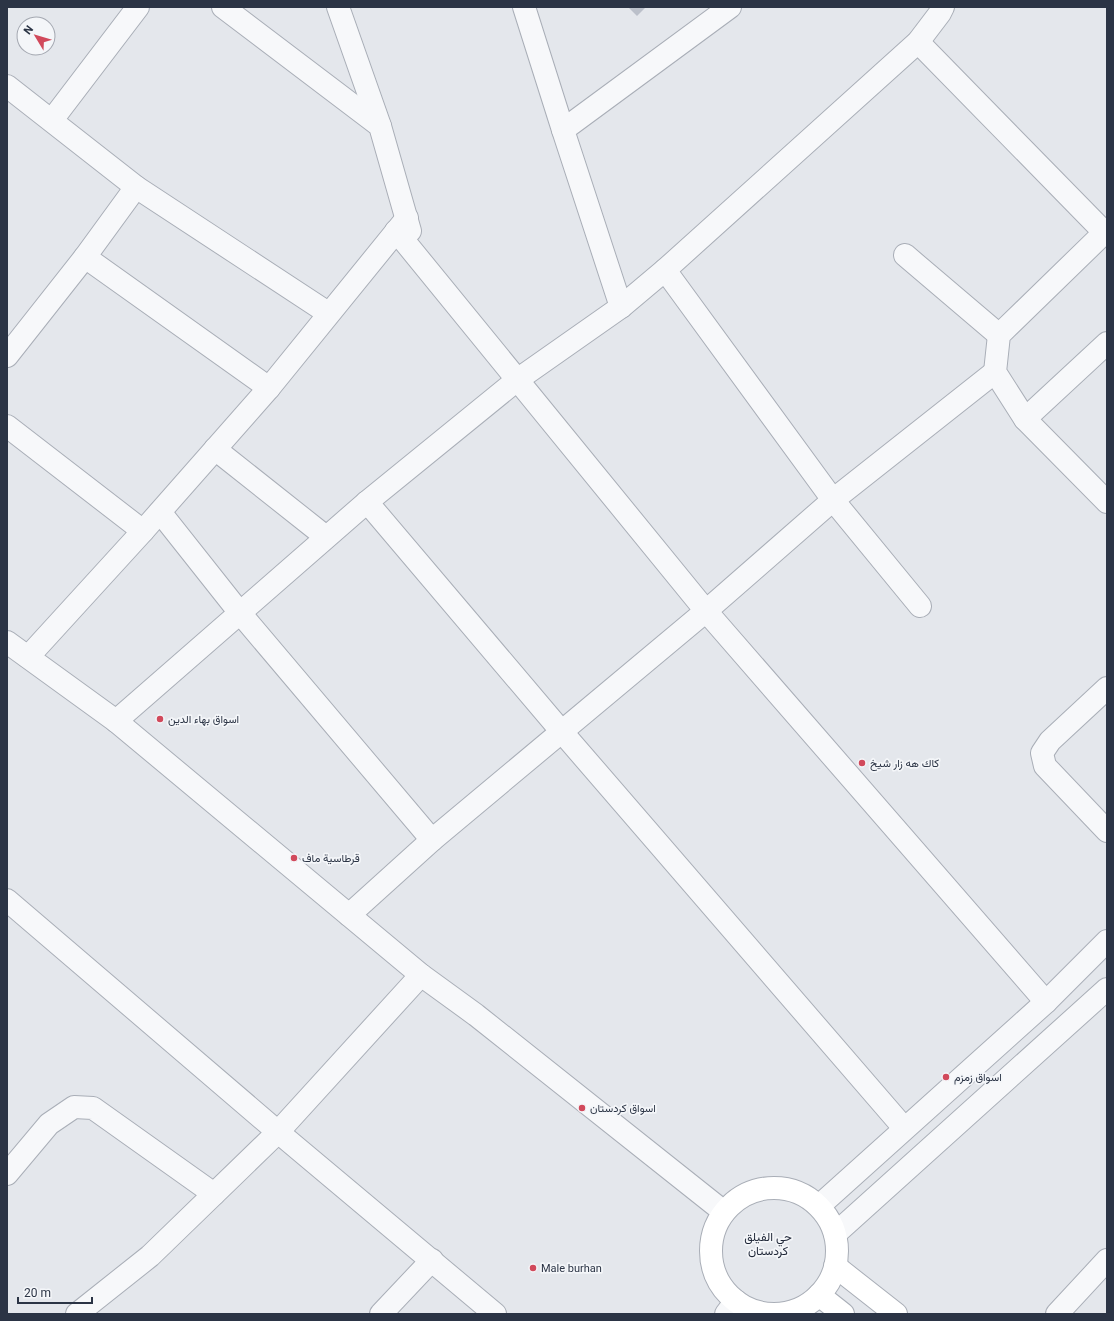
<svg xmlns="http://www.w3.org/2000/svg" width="1114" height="1321" font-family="Roboto,Vazirmatn,sans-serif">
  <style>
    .building { fill: #bbc0ca }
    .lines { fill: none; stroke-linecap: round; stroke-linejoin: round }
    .street-casing { stroke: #a9aeb7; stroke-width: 24 }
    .secondary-casing { stroke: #a9aeb7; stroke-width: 24 }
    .street { stroke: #f7f8fa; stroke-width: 22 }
    .secondary { stroke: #fff; stroke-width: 22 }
    .poi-dot { fill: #d1495b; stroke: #f4f6f9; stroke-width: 1.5 }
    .labels { text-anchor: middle; stroke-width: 3.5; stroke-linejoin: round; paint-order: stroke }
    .poi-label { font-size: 11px; fill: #2b3445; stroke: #f4f6f9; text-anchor: start }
    .neighbourhood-label { font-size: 12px; fill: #1d2536; stroke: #f4f6f9 }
  </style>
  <rect width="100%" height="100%" fill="#e4e7ec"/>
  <path class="building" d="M628,7H646L637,16Z"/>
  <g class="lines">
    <g class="street-casing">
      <g id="street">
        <path d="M223,7L380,126L410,231"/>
        <path d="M338,7L380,126"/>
        <path d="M524,7L563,130"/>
        <path d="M918,42L1104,232"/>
        <path d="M7,86L136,187L328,313"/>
        <path d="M52,120L138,7"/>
        <path d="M1107,230L999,335L995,372L1025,419L1107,502"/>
        <path d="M396,231L706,611L1046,1002"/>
        <path d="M905,255L999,335"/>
        <path d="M85,257L269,388"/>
        <path d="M665,270L833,500L920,606"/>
        <path d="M621,307L563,130L730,7"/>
        <path d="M7,356L85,257L136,187"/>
        <path d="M1025,419L1107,343"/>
        <path d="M7,426L143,531"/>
        <path d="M215,449L326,537"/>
        <path d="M367,502L562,732L904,1128"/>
        <path d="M160,512L240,613L432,840"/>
        <path d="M7,642L116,721L421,975L476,1015L724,1212"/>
        <path d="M28,657L143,531L269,388L407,218"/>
        <path d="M1107,688L1050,741L1042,753L1045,766L1107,831"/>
        <path d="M116,721L367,502L517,380L621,307L665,270L918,42L940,13L943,7"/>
        <path d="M7,900L278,1132L495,1314"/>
        <path d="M349,915L432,840L706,611L833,500L995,372"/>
        <path d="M7,1174L49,1124L74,1107L93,1108L214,1194"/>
        <path d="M819,1206L1046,1002L1107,941"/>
        <path d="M835,1234L1107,989"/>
        <path d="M77,1314L150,1256L278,1132L421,975"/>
        <path d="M381,1314L432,1260"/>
        <path d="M726,1314L736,1301"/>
        <path d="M1057,1314L1107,1260"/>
      </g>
    </g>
    <g class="secondary-casing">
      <g id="secondary">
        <circle cx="774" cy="1251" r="63"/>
        <path d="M835,1266L896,1314"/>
        <path d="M819,1295L843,1314"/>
      </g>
    </g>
    <use href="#street" class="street"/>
    <use href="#secondary" class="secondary"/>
  </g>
  <g class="poi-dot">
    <circle cx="160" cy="719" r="4"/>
    <circle cx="862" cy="763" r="4"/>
    <circle cx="294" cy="858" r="4"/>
    <circle cx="946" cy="1077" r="4"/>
    <circle cx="582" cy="1108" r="4"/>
    <circle cx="533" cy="1268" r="4"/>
  </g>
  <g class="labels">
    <g class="poi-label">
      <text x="168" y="723">اسواق بهاء الدين</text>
      <text x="870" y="767">كاك هه زار شيخ</text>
      <text x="302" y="862">قرطاسية ماف</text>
      <text x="954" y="1081">اسواق زمزم</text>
      <text x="590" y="1112">اسواق كردستان</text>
      <text x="541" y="1272">Male burhan</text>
    </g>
    <g class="neighbourhood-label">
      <text x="768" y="1241">حي الفيلق<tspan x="768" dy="14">كردستان</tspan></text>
    </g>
  </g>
  <rect width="1114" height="1321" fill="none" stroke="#2b3445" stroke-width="16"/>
  <g transform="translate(36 36) rotate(308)"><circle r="19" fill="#f4f6f9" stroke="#a4a8b1"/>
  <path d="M0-3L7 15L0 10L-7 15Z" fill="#d1495b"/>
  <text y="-6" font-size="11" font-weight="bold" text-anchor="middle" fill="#2b3445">N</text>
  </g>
  <path d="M18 1297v6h74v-6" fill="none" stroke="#2b3445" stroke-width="2"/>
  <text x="24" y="1297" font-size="12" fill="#2b3445" stroke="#f4f6f9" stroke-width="3" paint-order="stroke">20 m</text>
</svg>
